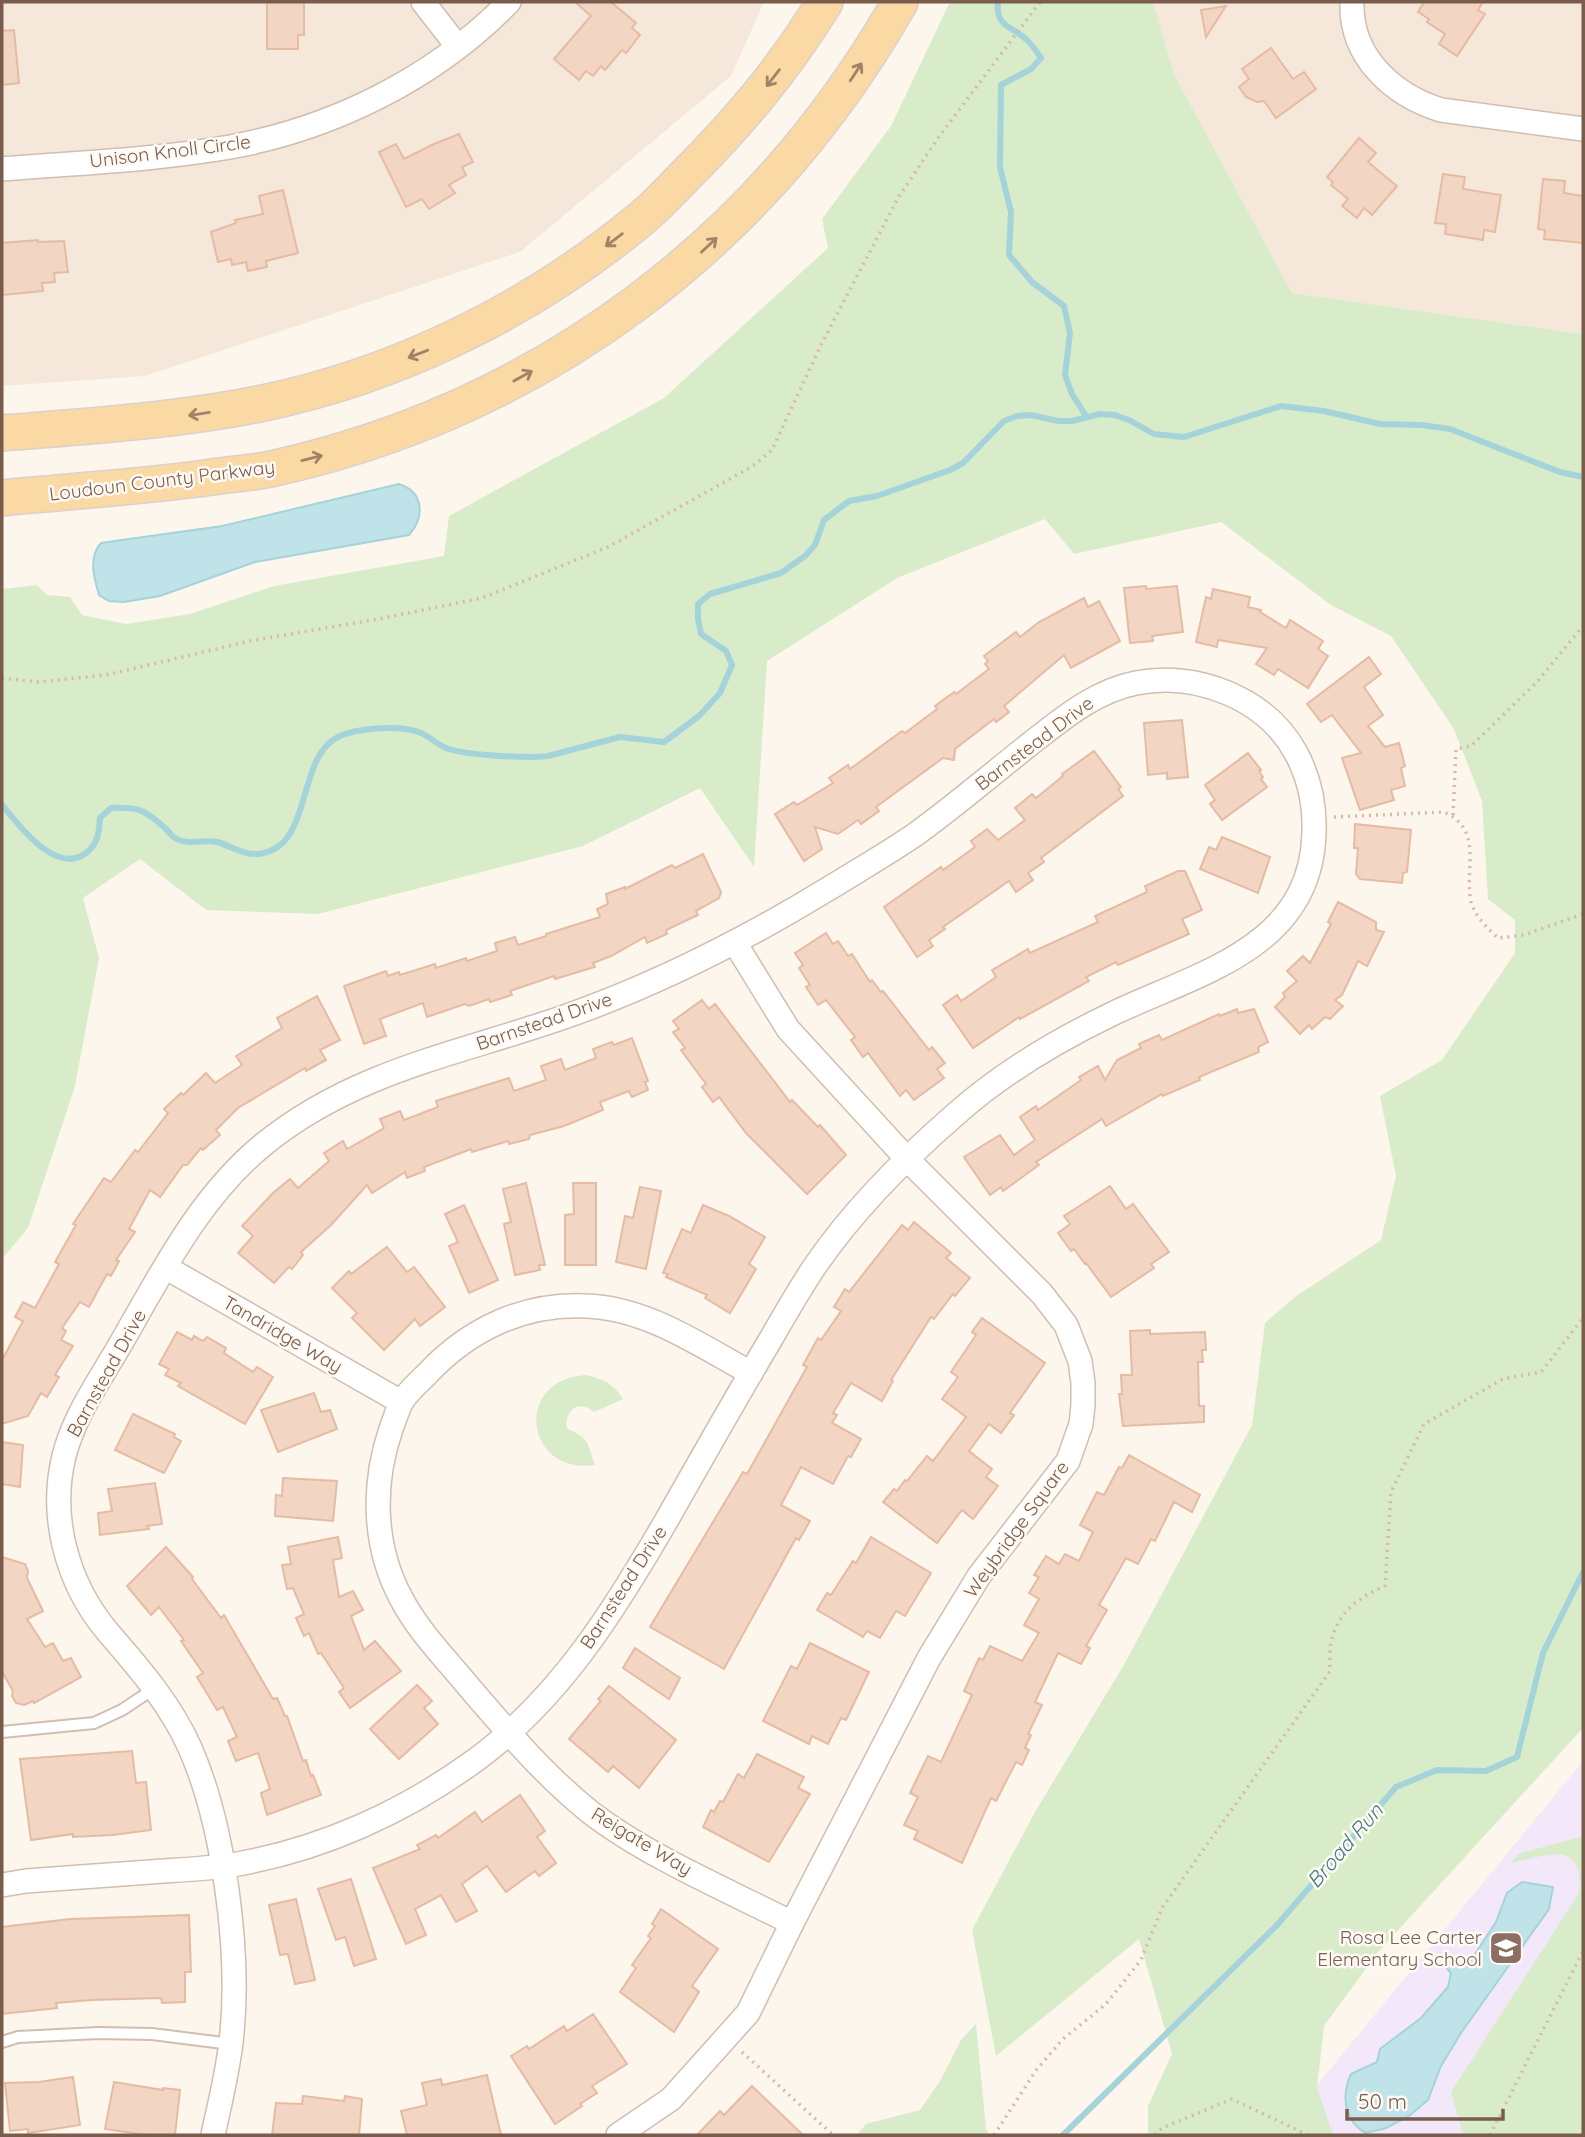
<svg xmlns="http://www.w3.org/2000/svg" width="1585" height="2137" font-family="Quicksand,sans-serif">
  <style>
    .residential { fill: #f5e8da }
    .education { fill: #f3e8fa }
    .green { fill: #d8ecc9 }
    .water { fill: #bfe3e8; stroke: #a5d3da; stroke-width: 2 }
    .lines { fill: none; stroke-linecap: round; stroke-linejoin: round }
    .stream { stroke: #a5d3da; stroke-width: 6 }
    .building { fill: #f3d5c3; stroke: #e6bba3; stroke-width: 2 }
    .lane-casing { stroke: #d1beb0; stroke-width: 14 }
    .street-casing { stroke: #d1beb0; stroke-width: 26 }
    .primary-casing { stroke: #dad1cd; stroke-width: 38 }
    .path { stroke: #d9b8a5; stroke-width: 3.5; stroke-dasharray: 2 5; stroke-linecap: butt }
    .lane { stroke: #fff; stroke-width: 10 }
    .street { stroke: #fff; stroke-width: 23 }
    .primary { stroke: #fbd9a5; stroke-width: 35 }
    .oneway { stroke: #a18267 }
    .labels { text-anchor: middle; stroke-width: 5; stroke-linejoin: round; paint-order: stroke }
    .street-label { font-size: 19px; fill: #7a5c4d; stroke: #fffaf3 }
    .education-label { font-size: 19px; fill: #785e54; stroke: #fffaf3; text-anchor: end }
    .water-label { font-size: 21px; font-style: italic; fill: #437c86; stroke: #fffaf3 }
  </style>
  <rect width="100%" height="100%" fill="#fdf6ec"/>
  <g class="residential">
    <path d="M2,2H764L731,76L520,252L145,376L2,386Z"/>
    <path d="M1153,2H1583V334L1292,293L1174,74Z"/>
  </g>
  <path class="education" d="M1583,1761V2135H1276Z"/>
  <g class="green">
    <path d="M950,2H1153L1174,74L1292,293L1583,334V1728L1379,1951L1324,2026L1317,2088L1333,2135H1148V2106L1172,2054L1139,1939L996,2056L972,1930L1035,1812L1125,1663L1252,1425L1265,1323L1295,1297L1381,1240L1396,1176L1380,1096L1442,1060L1515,953V920L1488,899L1482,801L1454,729L1391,636L1331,605L1221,522L1074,554L1045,519L897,578L767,661L754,867L700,788L583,846L318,914L206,910L140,859L83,898L99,958L75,1086L28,1228L2,1259V589L37,585L47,595L70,597L82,615L126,624L190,614L274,586L444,556L449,516L664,398L828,248L822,219L891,126Z"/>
    <path d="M585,1375C602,1378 614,1384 623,1399L594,1412C579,1399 564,1410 567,1428L581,1436L587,1442L595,1465C525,1475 513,1380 585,1375Z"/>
    <path d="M1583,1836V2135H1463L1451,2092L1579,1893C1585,1838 1545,1856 1511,1863L1518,1854Z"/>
    <path d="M976,2024L986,2129L990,2135H857L866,2124L920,2110L940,2081L961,2040Z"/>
  </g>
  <g class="water">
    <path d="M399,484C424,492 425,517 409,535L255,562L160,596L124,602L109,601L99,595C94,578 88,557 101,543L222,526Z"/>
    <path d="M1522,1882L1553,1887L1549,1909L1461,2033L1441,2066L1428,2100L1409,2116L1386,2128L1366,2133C1344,2121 1341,2096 1351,2074L1377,2062L1380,2049L1421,2018L1448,1987L1451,1973L1443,1964L1449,1959L1467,1966L1496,1922L1507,1893Z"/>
  </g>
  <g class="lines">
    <g class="stream">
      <path d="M998,2C995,27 1012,26 1027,40C1032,45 1037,52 1041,58L1031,69L1001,85L1000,167L1011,212L1009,255L1032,282L1064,306L1070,333L1065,375L1072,394L1086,416"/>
      <path d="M2,805C19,825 56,876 86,853C98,844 99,833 100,818L111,808C139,807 143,809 164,827C168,830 171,836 175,838C188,846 203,839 217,842C231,846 243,855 258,854C314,849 295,758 338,737C356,728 402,724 421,733C431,737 438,746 449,749C468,755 513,757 534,757L548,756L620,737L664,742L699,716L720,693L732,665L726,651L701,634L698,619V604L710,594L781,573L805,556L815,545L824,520L849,501L877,496L950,470L963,463L1004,421L1017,416L1031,415L1058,421H1072L1100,414L1115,415L1129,420L1154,434L1184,437L1281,406L1324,411L1380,424L1421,425L1450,429L1560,472L1583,477"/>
      <path d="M1063,2135L1277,1925L1396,1787L1437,1770L1486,1771L1517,1757L1543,1653L1583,1572"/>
    </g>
  </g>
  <g class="building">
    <path d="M267,2H304V35H298V49H267Z"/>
    <path d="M575,2H611L636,23L632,28L640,35L626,53L622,50L605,70L601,66L593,76L586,71L579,80L554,59L591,16Z"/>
    <path d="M1424,2H1483L1478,10L1485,14L1457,56L1439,44L1445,34L1427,22L1429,19L1418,12Z"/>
    <path d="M1226,6L1206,37L1201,10Z"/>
    <path d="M14,30L19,83L2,85V31Z"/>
    <path d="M1271,48L1293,79L1304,72L1316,89L1276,118L1264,101L1257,102L1246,97L1239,87L1249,79L1242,69Z"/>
    <path d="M459,134L473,162L462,167L466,175L449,185L455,193L429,209L422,199L406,207L379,152L396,144L404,159L434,144Z"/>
    <path d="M1359,138L1376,153L1368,162L1397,186L1372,215L1364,208L1357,218L1342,206L1348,199L1331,185L1333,182L1327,177Z"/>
    <path d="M1443,174L1465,177L1463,189L1501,195L1495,232L1484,230L1483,240L1445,234L1446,224L1435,223Z"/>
    <path d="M1543,179L1565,181L1564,193L1583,196V243L1544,239L1545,230L1538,229Z"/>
    <path d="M283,190L298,253L266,261L267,267L248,271L246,262L232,265L231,259L218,262L211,232L236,223L235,220L263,214L259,196Z"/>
    <path d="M38,240V242L64,241L68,272L54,273L55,282L42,283L43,291L2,295V243Z"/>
    <path d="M1146,586V589L1177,586L1183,632L1152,636L1153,641L1130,643L1124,588Z"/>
    <path d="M1213,589L1250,597L1248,607L1261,610L1260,612L1286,628L1290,620L1323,641L1318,649L1328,656L1308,688L1278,669L1274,675L1256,664L1267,648L1218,640L1217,647L1196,642L1206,597L1211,599Z"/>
    <path d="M1084,598L1088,607L1099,601L1120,641L1071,668L1064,655L1004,706L1009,712L996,722L994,719L955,749L954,760L943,758L876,807L879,811L861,824L858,820L838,834L815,827L822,849L804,861L775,814L794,802L797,805L833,783L829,778L848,765L850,769L902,731L905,733L937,709L935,706L954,692L956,694L989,669L985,664L988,661L984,656L1016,632L1020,637L1039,622Z"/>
    <path d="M1369,657L1381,674L1364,687L1383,715L1368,726L1385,747L1399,743L1405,766L1401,768L1405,786L1391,790L1394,800L1360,810L1342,758L1361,753L1332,715L1321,722L1307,704Z"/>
    <path d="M1182,720L1188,777L1167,779V773L1148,775L1144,723Z"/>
    <path d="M1094,751L1121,787L1118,789L1123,796L1041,858L1044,862L1028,873L1033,880L1016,892L1009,881L943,927L945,929L929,940L933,946L917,957L884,907L941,867L943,870L975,847L971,841L987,829L998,840L1025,820L1015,808L1032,794L1036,798L1063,776L1062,774Z"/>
    <path d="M1248,753L1261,770L1259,771L1263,777L1261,779L1267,787L1222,820L1210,804L1215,800L1205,785Z"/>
    <path d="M1355,824L1411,830L1407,872L1403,873L1402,883L1360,879L1356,874L1358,848H1354Z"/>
    <path d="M1222,837L1270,857L1258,893L1200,869L1209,847L1216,850Z"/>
    <path d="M703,854L721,892L719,898L696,911L698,915L666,930L667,934L647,943L645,937L611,956L593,963L595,967L555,979L554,976L510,991L512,995L490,1002L489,999L469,1006L465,1004L427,1017L423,1003L380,1019L386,1036L364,1044L344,986L386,971L388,976L399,972L400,975L435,964L436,968L466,958L467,961L497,951L495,943L515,937L518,945L546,936V934L600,917L597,909L608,904L606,894L625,887V889L672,865L675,868Z"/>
    <path d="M1178,871H1185L1202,910L1182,919L1189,934L1118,965L1116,962L1086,977L1089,981L1020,1019L1019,1017L973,1048L943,1005L957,995L961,1001L996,977L992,970L1028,949L1030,953L1098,922L1095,916L1147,892L1145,886Z"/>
    <path d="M1338,902L1376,922V930L1384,932L1367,966L1358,961L1342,995L1335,1000L1343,1006L1330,1019L1325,1017L1312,1029L1309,1025L1300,1034L1275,1007L1285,997L1283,993L1297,981L1287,971L1303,956L1310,963L1331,924L1328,922Z"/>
    <path d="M826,933L833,944L838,941L848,956L852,954L870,982L872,980L881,992L883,991L929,1050L932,1047L945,1063L937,1069L944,1078L914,1100L906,1090L900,1096L868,1053L863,1057L851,1040L855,1037L826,1000L818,1005L806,987L810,985L799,968L803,965L795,953Z"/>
    <path d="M317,996L340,1040L320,1050L326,1060L306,1071L305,1068L238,1108L216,1130L220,1135L203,1150L201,1148L187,1165H183L160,1197L150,1190L129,1229L135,1232L116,1260L119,1261L111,1276L107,1274L89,1307L80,1302L62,1328L66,1331L61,1340L73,1346L55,1375L59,1377L47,1397L41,1393L28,1416L2,1424V1360L23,1321L15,1317L23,1302L35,1308L59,1264L55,1262L76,1225L73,1224L104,1178L111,1182L135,1150L138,1152L168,1113L164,1109L181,1093L183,1095L206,1073L215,1083L242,1065L236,1056L282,1028L277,1018Z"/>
    <path d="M702,1000L709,1009L715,1004L790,1102L792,1100L818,1127L820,1125L846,1155L807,1194L746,1133L719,1097L713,1102L702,1087L706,1084L681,1050L685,1048L673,1032L679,1029L673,1021Z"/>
    <path d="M1237,1009L1238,1013L1254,1009L1268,1042L1258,1047L1259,1052L1199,1077L1200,1080L1163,1096L1162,1094L1106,1126L1102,1119L1036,1162L1039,1165L1003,1191L1001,1187L990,1195L964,1157L1000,1135L1014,1155L1035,1140L1020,1117L1036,1106L1038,1110L1081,1080L1079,1077L1098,1066L1105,1080L1117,1060L1141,1048L1139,1044L1159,1035L1162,1040L1219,1014L1220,1016Z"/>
    <path d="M632,1038L648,1081L645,1082L648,1090L632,1097L629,1091L600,1102L603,1110L564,1126L530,1135L529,1139L509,1144L508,1141L472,1152L471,1149L424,1167L425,1171L407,1178L405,1172L372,1193L367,1185L331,1225L301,1252L303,1255L292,1269L289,1267L274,1283L238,1253L253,1236L242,1226L273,1193L290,1179L298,1188L329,1161L324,1153L343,1141L347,1149L384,1128L380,1119L400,1111L404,1120L438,1107L436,1101L509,1078L514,1091L546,1080L541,1066L561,1059L565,1070L596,1058L593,1049L612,1042L614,1045Z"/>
    <path d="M526,1183L545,1265H539L540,1270L515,1275L504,1224L511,1222L503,1189Z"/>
    <path d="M573,1183H596V1265H565V1215L574,1214Z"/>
    <path d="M1110,1186L1126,1209L1133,1204L1169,1252L1151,1264L1154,1268L1111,1297L1086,1263L1085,1264L1074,1249L1071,1251L1058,1233L1070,1224L1064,1216Z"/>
    <path d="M640,1187L661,1191L646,1269L616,1262L625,1216L633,1218Z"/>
    <path d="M464,1205L498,1280L469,1293L449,1246L458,1242L445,1214Z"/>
    <path d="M703,1205L729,1216L765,1237L749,1264L756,1269L730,1313L705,1298L707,1295L666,1277L668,1274L663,1273L682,1229L691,1233Z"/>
    <path d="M914,1222L951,1253L946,1258L970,1278L955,1296L953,1294L934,1319L931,1317L891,1380L893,1381L882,1401L851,1383L833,1413L837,1415L832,1423L861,1439L851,1457L848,1456L833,1484L801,1467L781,1505L810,1521L799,1540L796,1538L724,1669L650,1627L743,1472L747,1474L807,1367L803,1365L818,1338L821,1340L841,1311L834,1307L845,1289L849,1292L902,1225L908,1230Z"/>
    <path d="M387,1247L407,1272L414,1267L445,1307L420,1326L415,1319L384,1350L352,1318L357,1313L332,1288L349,1271L351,1274Z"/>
    <path d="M982,1318L1045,1363L1010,1413L1014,1415L1001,1433L989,1424L969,1451L992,1469L986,1477L998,1486L973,1519L962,1510L937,1543L883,1502L894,1489L897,1491L905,1480L907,1481L927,1456L933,1461L966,1417L942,1399L958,1377L951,1372L976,1335L972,1332Z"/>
    <path d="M1150,1330V1334L1205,1332L1206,1350H1202L1203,1362H1198L1199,1406H1204V1422L1123,1426L1119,1394H1122L1121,1375H1132L1130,1331Z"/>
    <path d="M177,1332L192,1340L194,1336L203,1341L207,1337L226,1348L224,1353L253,1372L257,1367L273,1377L245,1424L178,1386L181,1383L165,1375L169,1369L159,1364Z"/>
    <path d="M314,1393L321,1412L330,1410L337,1429L278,1452L261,1410Z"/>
    <path d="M133,1414L175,1434L174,1437L181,1441L164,1473L115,1450Z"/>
    <path d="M2,1442L23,1445L20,1487L2,1484Z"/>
    <path d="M1129,1455L1200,1495L1192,1512L1174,1502L1155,1541L1151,1539L1138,1564L1126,1558L1099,1605L1107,1610L1086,1646L1090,1648L1081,1664L1058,1653L1035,1702L1042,1705L1028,1734L1031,1735L1025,1748L1029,1750L1022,1765L1016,1762L996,1801L991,1798L962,1863L914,1839L918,1831L904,1825L918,1797L910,1793L928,1756L941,1762L972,1695L964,1691L979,1658L983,1660L990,1646L1022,1661L1039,1633L1024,1625L1039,1599L1029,1593L1039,1577L1034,1575L1046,1556L1059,1564L1065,1554L1079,1561L1093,1532L1080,1525L1097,1492L1104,1495L1119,1467L1122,1468Z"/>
    <path d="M283,1478L337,1481L333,1521L275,1516L276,1495L282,1496Z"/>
    <path d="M155,1483L162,1524L147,1526L149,1529L100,1535L98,1513L112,1511L108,1489Z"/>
    <path d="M338,1537L342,1558L333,1560L339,1597L353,1591L363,1610L351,1616L364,1650L375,1641L401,1671L350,1708L339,1692L344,1688L321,1653L318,1654L309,1633L304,1636L296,1618L304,1614L293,1588L287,1589L282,1565L291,1564L288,1547Z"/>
    <path d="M871,1537L931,1573L905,1616L896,1611L880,1638L867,1631L863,1637L817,1610L827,1593L831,1595L853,1561L856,1563Z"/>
    <path d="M166,1547L193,1577L192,1579L221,1618L224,1615L273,1699L277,1698L285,1716H287L303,1761L306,1760L311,1776L313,1775L321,1795L267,1815L261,1793L270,1789L258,1753L236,1761L228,1741L237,1737L223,1707L217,1710L197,1677L203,1673L181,1641L184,1640L159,1607L151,1615L127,1586Z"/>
    <path d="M2,1557L25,1564L28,1571L27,1578L43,1611L27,1619L45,1647L53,1643L63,1661L71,1658L81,1677L34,1703L33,1701L24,1705L16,1703L12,1696L13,1691L2,1672Z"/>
    <path d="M810,1643L869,1672L846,1720L841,1718L828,1744L812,1736L809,1744L763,1721L791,1666L797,1669Z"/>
    <path d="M635,1648L680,1678L669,1699L623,1668Z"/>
    <path d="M417,1685L432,1701L424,1708L438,1724L399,1759L370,1729Z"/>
    <path d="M609,1686L676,1740L639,1788L613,1766L608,1772L569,1739L601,1701L598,1699Z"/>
    <path d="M132,1751L136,1783L146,1782L151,1830L113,1835L73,1837V1834L31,1840L20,1759Z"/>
    <path d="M757,1754L804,1777L798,1788L810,1794L769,1862L703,1827L711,1810L714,1812L720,1801L723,1802L738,1774L744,1778Z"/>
    <path d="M520,1795L545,1831L537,1837L556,1863L539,1876L535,1871L506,1892L487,1866L462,1884L477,1911L456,1922L441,1895L415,1909L426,1935L406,1944L373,1868L420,1849L417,1845L436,1835L438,1838L475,1812L482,1822Z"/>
    <path d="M351,1879L376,1959L354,1966L345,1937L336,1940L318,1889Z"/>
    <path d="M296,1899L315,1980L295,1984L288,1954L280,1955L269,1905Z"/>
    <path d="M661,1909L718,1949L692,1986L699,1992L674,2032L620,1992L636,1968L632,1965L651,1938L648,1936L655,1926L652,1924Z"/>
    <path d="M189,1915L191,1972H185V2002L162,2003L161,1998L92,2000L56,2003L57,2008L2,2014V1927L70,1919Z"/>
    <path d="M593,2014L627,2064L592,2086L597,2093L580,2104L582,2106L555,2124L511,2056L527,2046L529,2049L564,2026L567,2031Z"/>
    <path d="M487,2075L501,2135H407L401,2111L427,2105L422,2083L441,2079L442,2085Z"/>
    <path d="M73,2077L80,2125L28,2133V2129L10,2131L5,2083L39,2082Z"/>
    <path d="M114,2082L163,2090V2088L180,2090L175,2135H146L105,2129Z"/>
    <path d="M752,2086L803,2135H697L720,2111L724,2115Z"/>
    <path d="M303,2096L344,2101L345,2096L362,2099L359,2135H272L276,2103L302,2104Z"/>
  </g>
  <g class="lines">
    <g class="lane-casing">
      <g id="lane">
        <path d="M2,1732L94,1723L122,1710L155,1688"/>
        <path d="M2,2042L18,2037L98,2033L152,2034L231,2044"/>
      </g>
    </g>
    <g class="street-casing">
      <g id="street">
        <path d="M423,2L458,47"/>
        <path d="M1352,2C1350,57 1393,95 1441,110L1583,129"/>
        <path d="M2,169C77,163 155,160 230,147C334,128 435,78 509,2"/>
        <path d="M165,1267L401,1402"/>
        <path d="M751,1373C699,1345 647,1308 586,1306C524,1303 469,1329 427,1374C419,1382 407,1392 401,1403C397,1411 394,1421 391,1429C372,1484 373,1546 401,1598C418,1631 446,1659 469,1687C506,1730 545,1776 590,1812C647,1856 727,1890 792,1923"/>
        <path d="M2,1885L26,1881C67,1878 108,1875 150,1872C177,1870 205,1869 232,1865C321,1850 405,1812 477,1759C562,1696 617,1606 669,1516C703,1456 737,1396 772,1337C786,1313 800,1288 815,1266C854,1209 904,1159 956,1114C1003,1072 1056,1041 1112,1014C1197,973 1311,949 1314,833C1315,806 1309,777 1296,753C1266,698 1196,671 1136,683C1095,691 1062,719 1030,744C992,774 955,806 916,834C887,854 857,871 828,889C746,939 658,984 567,1016C459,1054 356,1070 264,1144C199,1197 161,1274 120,1345C99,1381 74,1416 64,1456C49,1517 67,1583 107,1631C138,1667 170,1703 190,1748C224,1825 240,1950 232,2033C229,2068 220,2102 213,2135"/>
        <path d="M618,2135L671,2099L748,2013L792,1923L929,1658L979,1576L1068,1461L1081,1424L1083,1405V1383L1080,1361L1066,1325L1042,1294L907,1159L788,1029L735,943"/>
      </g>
    </g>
    <g class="primary-casing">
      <g id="primary">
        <path d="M2,433C88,426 174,421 259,404C396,376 529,311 637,222C654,209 668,193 683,178C739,122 783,70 825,2"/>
        <path d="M2,498C72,491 142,487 212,477C232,474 252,473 271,469C542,409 763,243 900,2"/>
      </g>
    </g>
    <g class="path">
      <path d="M2,678L39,682L106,675L250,641L384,618L482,598L608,547L753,466L772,450L821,345L898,198L938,138L1040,2"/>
      <path d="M1453,815L1456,749L1471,746L1537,682L1583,626"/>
      <path d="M1334,817L1444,812C1482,829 1466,865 1470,897C1472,913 1486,927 1498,938L1524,935L1583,914"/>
      <path d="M742,2052L833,2135"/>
      <path d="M994,2135L1037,2069L1063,2039L1106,2004L1141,1960L1162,1908L1330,1671C1330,1661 1329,1647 1332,1638C1341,1609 1360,1597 1385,1586L1391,1492L1424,1424L1503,1379L1541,1372L1583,1318"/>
      <path d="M1155,2135L1162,2128L1232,2099L1308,2135"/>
      <path d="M1490,2135L1583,1951"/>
    </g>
    <use href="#lane" class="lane"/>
    <use href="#street" class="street"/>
    <use href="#primary" class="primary"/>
  </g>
  <defs><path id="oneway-shaft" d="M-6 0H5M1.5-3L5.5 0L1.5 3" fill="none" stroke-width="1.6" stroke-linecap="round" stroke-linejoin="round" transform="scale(1.75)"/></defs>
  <g class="oneway">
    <use href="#oneway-shaft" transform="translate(856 72) rotate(-57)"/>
    <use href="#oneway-shaft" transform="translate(773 78) rotate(128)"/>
    <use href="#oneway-shaft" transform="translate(614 240) rotate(143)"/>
    <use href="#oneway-shaft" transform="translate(709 245) rotate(-43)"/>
    <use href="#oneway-shaft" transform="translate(418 354) rotate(159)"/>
    <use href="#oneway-shaft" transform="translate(523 376) rotate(-29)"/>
    <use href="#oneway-shaft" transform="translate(199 414) rotate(171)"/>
    <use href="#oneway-shaft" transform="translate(312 458) rotate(-14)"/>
  </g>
  <defs>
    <g id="school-square" transform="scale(1.75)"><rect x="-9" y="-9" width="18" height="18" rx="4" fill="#8d6e63" stroke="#fffaf3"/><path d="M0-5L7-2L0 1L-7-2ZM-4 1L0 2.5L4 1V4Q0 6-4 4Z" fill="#fff"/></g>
  </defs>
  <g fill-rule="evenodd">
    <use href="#school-square" x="1506" y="1948"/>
  </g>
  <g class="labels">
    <g class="street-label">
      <text transform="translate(170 151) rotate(-7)" y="7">Unison Knoll Circle</text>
      <text transform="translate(162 480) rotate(-7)" y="7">Loudoun County Parkway</text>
      <text transform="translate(1034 743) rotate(-37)" y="7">Barnstead Drive</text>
      <text transform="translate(544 1021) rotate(-19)" y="7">Barnstead Drive</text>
      <text transform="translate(283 1334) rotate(30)" y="7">Tandridge Way</text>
      <text transform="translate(106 1373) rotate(-61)" y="7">Barnstead Drive</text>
      <text transform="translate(1016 1529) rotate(-54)" y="7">Weybridge Square</text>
      <text transform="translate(623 1587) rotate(-57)" y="7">Barnstead Drive</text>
      <text transform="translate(642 1841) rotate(31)" y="7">Reigate Way</text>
    </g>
    <g class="education-label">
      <text x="1482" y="1944">Rosa Lee Carter<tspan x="1482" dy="22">Elementary School</tspan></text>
    </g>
    <g class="water-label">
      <text transform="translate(1345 1846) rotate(-49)" y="7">Broad Run</text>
    </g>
  </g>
  <rect width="1585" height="2137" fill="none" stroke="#7a5c4d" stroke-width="7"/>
  <path d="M1347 2109v10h156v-10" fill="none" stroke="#7a5c4d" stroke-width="3.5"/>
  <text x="1358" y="2109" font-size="21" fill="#7a5c4d" stroke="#fffaf3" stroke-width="5" paint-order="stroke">50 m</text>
</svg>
